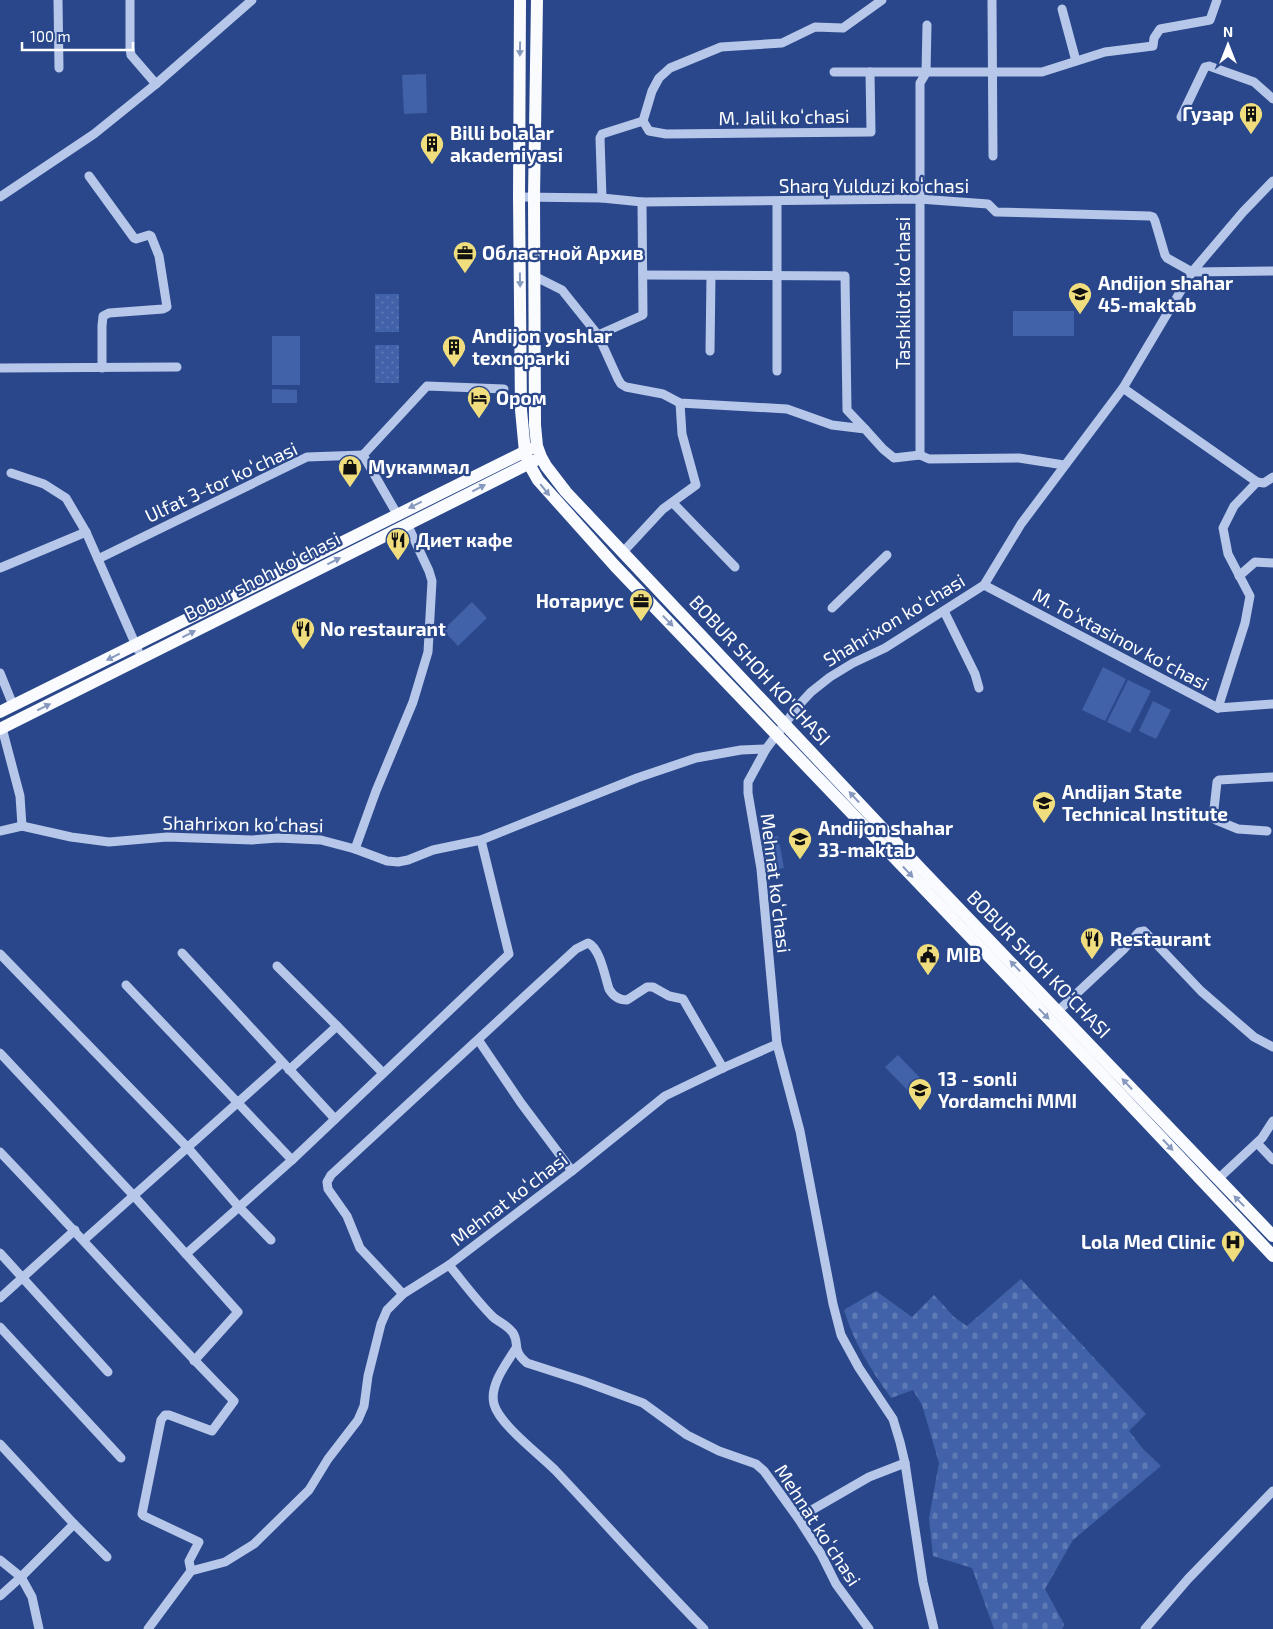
<svg xmlns="http://www.w3.org/2000/svg" width="1273" height="1629" font-family="'Exo 2',sans-serif">
  <style>
    .grass { fill: url(#grass-dots) }
    .cemetery { fill: url(#cemetery-stones) }
    .garden { fill: #4162a8 }
    .lines { fill: none; stroke-linecap: round; stroke-linejoin: round }
    .minor { stroke: #b7c7e9; stroke-width: 9 }
    .major { stroke: #f9fbfe; stroke-width: 12 }
    .oneway { fill: #8798be }
    .labels { text-anchor: middle; stroke-width: 4.5; stroke-linejoin: round; paint-order: stroke }
    .poi-label { font-size: 19px; font-weight: bold; fill: #fff; stroke: #29478a; text-anchor: start }
    .street-label { font-size: 19px; fill: #fff; stroke: #29478a }
  </style>
  <defs>
    <pattern id="grass-dots" width="8" height="8" patternUnits="userSpaceOnUse" patternTransform="scale(1.25)"><rect width="8" height="8" fill="#4162a8"/><path d="M2 2h.1M6 6h.1" fill="none" stroke="#5e7ab5" stroke-width="1.8" stroke-linecap="round"/></pattern>
    <pattern id="cemetery-stones" width="16" height="16" patternUnits="userSpaceOnUse" patternTransform="scale(1.25)"><rect width="16" height="16" fill="#4162a8"/><path d="M2 7V4a2 2 0 0 1 4 0v3zM10 15v-3a2 2 0 0 1 4 0v3z" fill="#5e7ab5"/></pattern>
  </defs>
  <rect width="100%" height="100%" fill="#29478a"/>
  <g class="grass">
    <rect x="375" y="294" width="24" height="38"/>
    <rect x="375" y="345" width="24" height="38"/>
  </g>
  <path class="cemetery" d="M1021,1279L1146,1414L1129,1431L1143,1449L1161,1466L1073,1540L1045,1589L1064,1624L1062,1629H994L972,1568L933,1556L929,1518L939,1463L922,1405L913,1390L891,1398C871,1370 854,1343 844,1310L876,1291L912,1317L934,1295L954,1317L967,1326Z"/>
  <g class="garden">
    <path d="M426,74L427,113L404,114L402,75Z"/>
    <rect x="1013" y="311" width="61" height="25"/>
    <rect x="272" y="336" width="28" height="49"/>
    <path d="M272,389L297,390V403H272Z"/>
    <path d="M472,602L487,618L458,646L443,630Z"/>
    <path d="M1103,667L1126,679L1105,721L1082,710Z"/>
    <path d="M1128,680L1151,691L1130,733L1107,722Z"/>
    <path d="M1153,701L1171,710L1156,739L1139,731Z"/>
    <path d="M778,836L784,868L767,871L761,839Z"/>
    <path d="M898,1055L924,1082L911,1094L885,1067Z"/>
  </g>
  <g class="lines">
    <g class="minor">
      <path d="M58,0L59,68"/>
      <path d="M130,0V48L131,55L156,84"/>
      <path d="M992,0L993,156"/>
      <path d="M1062,9L1076,61"/>
      <path d="M834,72H1042L1105,52L1153,46L1154,38L1160,29L1210,20L1217,0"/>
      <path d="M1181,117L1205,67L1209,66L1254,82L1273,99"/>
      <path d="M643,121L649,131L666,134L871,132L870,72"/>
      <path d="M89,176L134,238L136,239L149,235L151,236L159,256L167,307L163,309L109,313L103,316L102,326V368"/>
      <path d="M0,197L94,134L156,84L252,0"/>
      <path d="M519,197L602,198L642,202L919,199L988,204L996,212L1150,216L1153,217L1155,221L1165,255L1167,258L1192,272L1273,271"/>
      <path d="M602,198L600,138L602,134L643,121L652,91L659,78L670,68L721,47L782,43L815,27L843,28L882,0"/>
      <path d="M643,275L845,276L847,410L865,429"/>
      <path d="M534,276L562,290L598,335L618,379L621,384L626,387L663,394L680,403L787,409L832,425L865,429L883,449L894,458L920,455L929,459L1019,458L1064,465"/>
      <path d="M598,335L643,315L642,202"/>
      <path d="M710,351L711,276"/>
      <path d="M0,368L177,367"/>
      <path d="M777,371V202"/>
      <path d="M1123,388L1257,482"/>
      <path d="M363,455L427,386L504,389"/>
      <path d="M363,455L397,514"/>
      <path d="M920,455V83L926,73L927,25"/>
      <path d="M11,473L44,484L66,498L86,532"/>
      <path d="M673,503L735,567"/>
      <path d="M623,552L663,509L696,485L682,434L680,403"/>
      <path d="M98,559L307,457L363,455"/>
      <path d="M0,568L86,532L138,650"/>
      <path d="M1239,576L1255,562L1273,563"/>
      <path d="M984,585L1218,708"/>
      <path d="M832,608L887,555"/>
      <path d="M944,611L975,674L979,688"/>
      <path d="M0,673L13,705"/>
      <path d="M1218,708L1245,623L1250,596L1228,554L1223,528L1234,506L1257,482L1264,483L1273,477"/>
      <path d="M1218,708L1273,704"/>
      <path d="M2,728L20,796L22,826"/>
      <path d="M0,831L22,826L71,837L109,842L167,837L252,840L278,838L321,840L355,849L387,861L398,862L408,860L433,850L481,840L637,778L696,758L741,750L766,749"/>
      <path d="M1267,831L1238,829L1216,820L1213,818L1217,782L1219,780L1273,777"/>
      <path d="M355,849L376,791L413,702L428,652L432,581L429,571L407,524"/>
      <path d="M182,953L335,1119"/>
      <path d="M0,954L188,1148L238,1206L271,1240"/>
      <path d="M277,966L337,1026"/>
      <path d="M126,985L292,1160"/>
      <path d="M1058,1011L1123,950L1139,932L1144,931L1201,991L1254,1037L1273,1047"/>
      <path d="M479,1041L521,1103L572,1171"/>
      <path d="M777,1044L800,1131L833,1304L841,1335L859,1368L893,1419L900,1442L905,1463L923,1582L934,1629"/>
      <path d="M0,1053L134,1196L238,1312L194,1361"/>
      <path d="M289,1070L337,1026L383,1073"/>
      <path d="M1257,1143L1273,1160"/>
      <path d="M0,1152C79,1234 154,1320 234,1401L212,1431L169,1415H165L161,1420L142,1514L144,1516L199,1542L189,1561L191,1571"/>
      <path d="M1218,1179L1262,1138L1273,1121"/>
      <path d="M84,1240L282,1063"/>
      <path d="M0,1253L108,1372"/>
      <path d="M186,1254L292,1160L509,954L481,840"/>
      <path d="M449,1265C463,1282 476,1300 492,1316C498,1322 508,1325 513,1333C520,1344 511,1350 527,1363L583,1381L643,1403L687,1435L719,1451L756,1464L764,1471L798,1518L821,1554L836,1584L869,1629"/>
      <path d="M403,1294L360,1248L347,1216L328,1189L327,1182L331,1175L576,949L588,943C600,948 605,977 609,989C613,996 619,1000 627,1000L647,987H653L669,996L683,999L723,1068"/>
      <path d="M0,1298L75,1230"/>
      <path d="M0,1327L121,1458"/>
      <path d="M516,1348C507,1363 489,1385 494,1404C499,1424 539,1454 555,1470C605,1523 653,1577 704,1629"/>
      <path d="M0,1444L74,1524L21,1577L0,1596"/>
      <path d="M798,1518L869,1477L905,1463"/>
      <path d="M74,1524L107,1557"/>
      <path d="M0,1560L21,1577L32,1597L39,1629"/>
      <path d="M148,1629L191,1571L225,1562L254,1544L309,1490L328,1459L358,1420L364,1406L368,1376L381,1324L387,1310L403,1294L449,1265L572,1171L665,1096L723,1068L777,1044L761,869L748,793V782L766,749L799,705L811,692L830,677L853,663L885,648L984,585L1021,524L1123,388L1192,272L1243,212L1273,181"/>
      <path d="M1145,1629L1188,1579L1273,1491"/>
    </g>
    <g class="major">
      <path d="M520,0L519,197L521,410L525,452L529,464L538,480L615,566L1088,1060L1273,1256"/>
      <path d="M537,0L534,197L535,425L537,446L541,457L546,466L566,492L922,870L1273,1236"/>
      <path d="M0,712L530,449"/>
      <path d="M0,729L536,460"/>
    </g>
  </g>
  <defs><path id="oneway-solid" d="M-6-.8H1V-3.2L6.5 0L1 3.2V.8H-6Z" transform="scale(1.25)"/></defs>
  <g class="oneway">
    <use href="#oneway-solid" transform="translate(520 49) rotate(91)"/>
    <use href="#oneway-solid" transform="translate(520 280) rotate(89)"/>
    <use href="#oneway-solid" transform="translate(479 488) rotate(-27)"/>
    <use href="#oneway-solid" transform="translate(545 490) rotate(51)"/>
    <use href="#oneway-solid" transform="translate(415 505) rotate(154)"/>
    <use href="#oneway-solid" transform="translate(334 561) rotate(-27)"/>
    <use href="#oneway-solid" transform="translate(668 621) rotate(46)"/>
    <use href="#oneway-solid" transform="translate(189 634) rotate(-27)"/>
    <use href="#oneway-solid" transform="translate(113 657) rotate(154)"/>
    <use href="#oneway-solid" transform="translate(44 707) rotate(-26)"/>
    <use href="#oneway-solid" transform="translate(854 797) rotate(-133)"/>
    <use href="#oneway-solid" transform="translate(908 872) rotate(47)"/>
    <use href="#oneway-solid" transform="translate(1015 966) rotate(-134)"/>
    <use href="#oneway-solid" transform="translate(1044 1014) rotate(46)"/>
    <use href="#oneway-solid" transform="translate(1127 1084) rotate(-133)"/>
    <use href="#oneway-solid" transform="translate(1168 1145) rotate(47)"/>
    <use href="#oneway-solid" transform="translate(1239 1201) rotate(-134)"/>
  </g>
  <defs>
    <g id="building-pin" transform="scale(1.25)"><path d="M0 17L-7.5 6A9.5 9.5 0 1 1 7.5 6Z" fill="#f0de7e" stroke="#29478a"/><path d="M-4-6H4V6H1V3H-1V6H-4ZM-2.5-4.3h1.7v1.8h-1.7ZM.8-4.3h1.7v1.8H.8ZM-2.5-1h1.7V.8h-1.7ZM.8-1h1.7V.8H.8Z" fill="#111"/></g>
    <g id="office-pin" transform="scale(1.25)"><path d="M0 17L-7.5 6A9.5 9.5 0 1 1 7.5 6Z" fill="#f0de7e" stroke="#29478a"/><path d="M-6-3h4V-5.5h4V-3h4V5H-6ZM-1-4.5V-3h2v-1.5ZM-6 0V1H6V0Z" fill="#111"/></g>
    <g id="school-pin" transform="scale(1.25)"><path d="M0 17L-7.5 6A9.5 9.5 0 1 1 7.5 6Z" fill="#f0de7e" stroke="#29478a"/><path d="M0-5L7-2L0 1L-7-2ZM-4 1L0 2.5L4 1V4Q0 6-4 4Z" fill="#111"/></g>
    <g id="hotel-pin" transform="scale(1.25)"><path d="M0 17L-7.5 6A9.5 9.5 0 1 1 7.5 6Z" fill="#f0de7e" stroke="#29478a"/><path d="M-6-4.5h1.5V1H6V5H4.5V3h-9V5H-6ZM-4 0a1.8 1.8 0 1 1 3.6 0ZM.5 0V-2.5h3Q6-2.5 6 0Z" fill="#111"/></g>
    <g id="shop-pin" transform="scale(1.25)"><path d="M0 17L-7.5 6A9.5 9.5 0 1 1 7.5 6Z" fill="#f0de7e" stroke="#29478a"/><path d="M-5-2.5h2.3a2.7 3.5 0 0 1 5.4 0H5L5.5 6h-11ZM-1.5-2.5h3a1.5 2.3 0 0 0-3 0Z" fill="#111"/></g>
    <g id="restaurant-pin" transform="scale(1.25)"><path d="M0 17L-7.5 6A9.5 9.5 0 1 1 7.5 6Z" fill="#f0de7e" stroke="#29478a"/><path d="M-5-6h1v4h1v-4h1v4h1v-4h1v5L-1.5 .5V6h-2V.5L-5-1ZM5-6V6H3V1.5H1.5Q1.5-4 5-6Z" fill="#111"/></g>
    <g id="university-pin" transform="scale(1.25)"><path d="M0 17L-7.5 6A9.5 9.5 0 1 1 7.5 6Z" fill="#f0de7e" stroke="#29478a"/><path d="M0-5L7-2L0 1L-7-2ZM-4 1L0 2.5L4 1V4Q0 6-4 4Z" fill="#111"/></g>
    <g id="civic-pin" transform="scale(1.25)"><path d="M0 17L-7.5 6A9.5 9.5 0 1 1 7.5 6Z" fill="#f0de7e" stroke="#29478a"/><path d="M-.6-6.5H3V-4.5H.6V-3L4-1V1h2V6H-6V1h2V-1L-.6-3ZM-1.2 2.5V6h2.4V2.5Z" fill="#111"/></g>
    <g id="hospital-pin" transform="scale(1.25)"><path d="M0 17L-7.5 6A9.5 9.5 0 1 1 7.5 6Z" fill="#f0de7e" stroke="#29478a"/><path d="M-5-5h3v3.5h4V-5h3V5h-3V1.5h-4V5h-3Z" fill="#111"/></g>
  </defs>
  <g fill-rule="evenodd">
    <use href="#building-pin" x="1251" y="114"/>
    <use href="#building-pin" x="432" y="144"/>
    <use href="#office-pin" x="465" y="253"/>
    <use href="#school-pin" x="1080" y="294"/>
    <use href="#building-pin" x="454" y="347"/>
    <use href="#hotel-pin" x="479" y="398"/>
    <use href="#shop-pin" x="350" y="467"/>
    <use href="#restaurant-pin" x="398" y="540"/>
    <use href="#office-pin" x="641" y="601"/>
    <use href="#restaurant-pin" x="303" y="629"/>
    <use href="#university-pin" x="1044" y="803"/>
    <use href="#school-pin" x="800" y="839"/>
    <use href="#restaurant-pin" x="1092" y="939"/>
    <use href="#civic-pin" x="928" y="955"/>
    <use href="#school-pin" x="920" y="1090"/>
    <use href="#hospital-pin" x="1233" y="1242"/>
  </g>
  <g class="labels">
    <g class="poi-label">
      <text x="1234" y="121" text-anchor="end">Гузар</text>
      <text x="450" y="140">Billi bolalar<tspan x="450" dy="22">akademiyasi</tspan></text>
      <text x="482" y="260">Областной Архив</text>
      <text x="1098" y="290">Andijon shahar<tspan x="1098" dy="22">45-maktab</tspan></text>
      <text x="472" y="343">Andijon yoshlar<tspan x="472" dy="22">texnoparki</tspan></text>
      <text x="496" y="405">Ором</text>
      <text x="368" y="474">Мукаммал</text>
      <text x="416" y="547">Диет кафе</text>
      <text x="624" y="608" text-anchor="end">Нотариус</text>
      <text x="320" y="636">No restaurant</text>
      <text x="1062" y="799">Andijan State<tspan x="1062" dy="22">Technical Institute</tspan></text>
      <text x="818" y="835">Andijon shahar<tspan x="818" dy="22">33-maktab</tspan></text>
      <text x="1110" y="946">Restaurant</text>
      <text x="946" y="962">MIB</text>
      <text x="938" y="1086">13 - sonli<tspan x="938" dy="22">Yordamchi MMI</tspan></text>
      <text x="1216" y="1249" text-anchor="end">Lola Med Clinic</text>
    </g>
    <g class="street-label">
      <text transform="translate(784 117) rotate(-1)" y="7">M. Jalil koʻchasi</text>
      <text x="874" y="193">Sharq Yulduzi koʻchasi</text>
      <text transform="translate(903 293) rotate(-90)" y="7">Tashkilot koʻchasi</text>
      <text transform="translate(221 482) rotate(-25)" y="7">Ulfat 3-tor koʻchasi</text>
      <text transform="translate(262 576) rotate(-27)" y="7">Bobur shoh koʻchasi</text>
      <text transform="translate(894 620) rotate(-31)" y="7">Shahrixon koʻchasi</text>
      <text transform="translate(1121 639) rotate(28)" y="7">M. Toʻxtasinov koʻchasi</text>
      <text transform="translate(760 670) rotate(47)" y="7">BOBUR SHOH KO'CHASI</text>
      <text transform="translate(243 824) rotate(1)" y="7">Shahrixon koʻchasi</text>
      <text transform="translate(776 883) rotate(83)" y="7">Mehnat koʻchasi</text>
      <text transform="translate(1039 964) rotate(46)" y="7">BOBUR SHOH KO'CHASI</text>
      <text transform="translate(509 1199) rotate(-37)" y="7">Mehnat koʻchasi</text>
      <text transform="translate(818 1525) rotate(57)" y="7">Mehnat koʻchasi</text>
    </g>
  </g>
  <g transform="translate(1228 45)" stroke="#29478a" stroke-width="4" paint-order="stroke">
  <path d="M0-4L9 19L0 12L-9 19Z" fill="#ffffff"/>
  <text y="-8" font-size="14" font-weight="bold" text-anchor="middle" fill="#ffffff">N</text>
  </g>
  <path d="M22 42v8h111v-8" fill="none" stroke="#ffffff" stroke-width="2.5"/>
  <text x="30" y="42" font-size="15" fill="#ffffff" stroke="#29478a" stroke-width="4" paint-order="stroke">100 m</text>
</svg>
